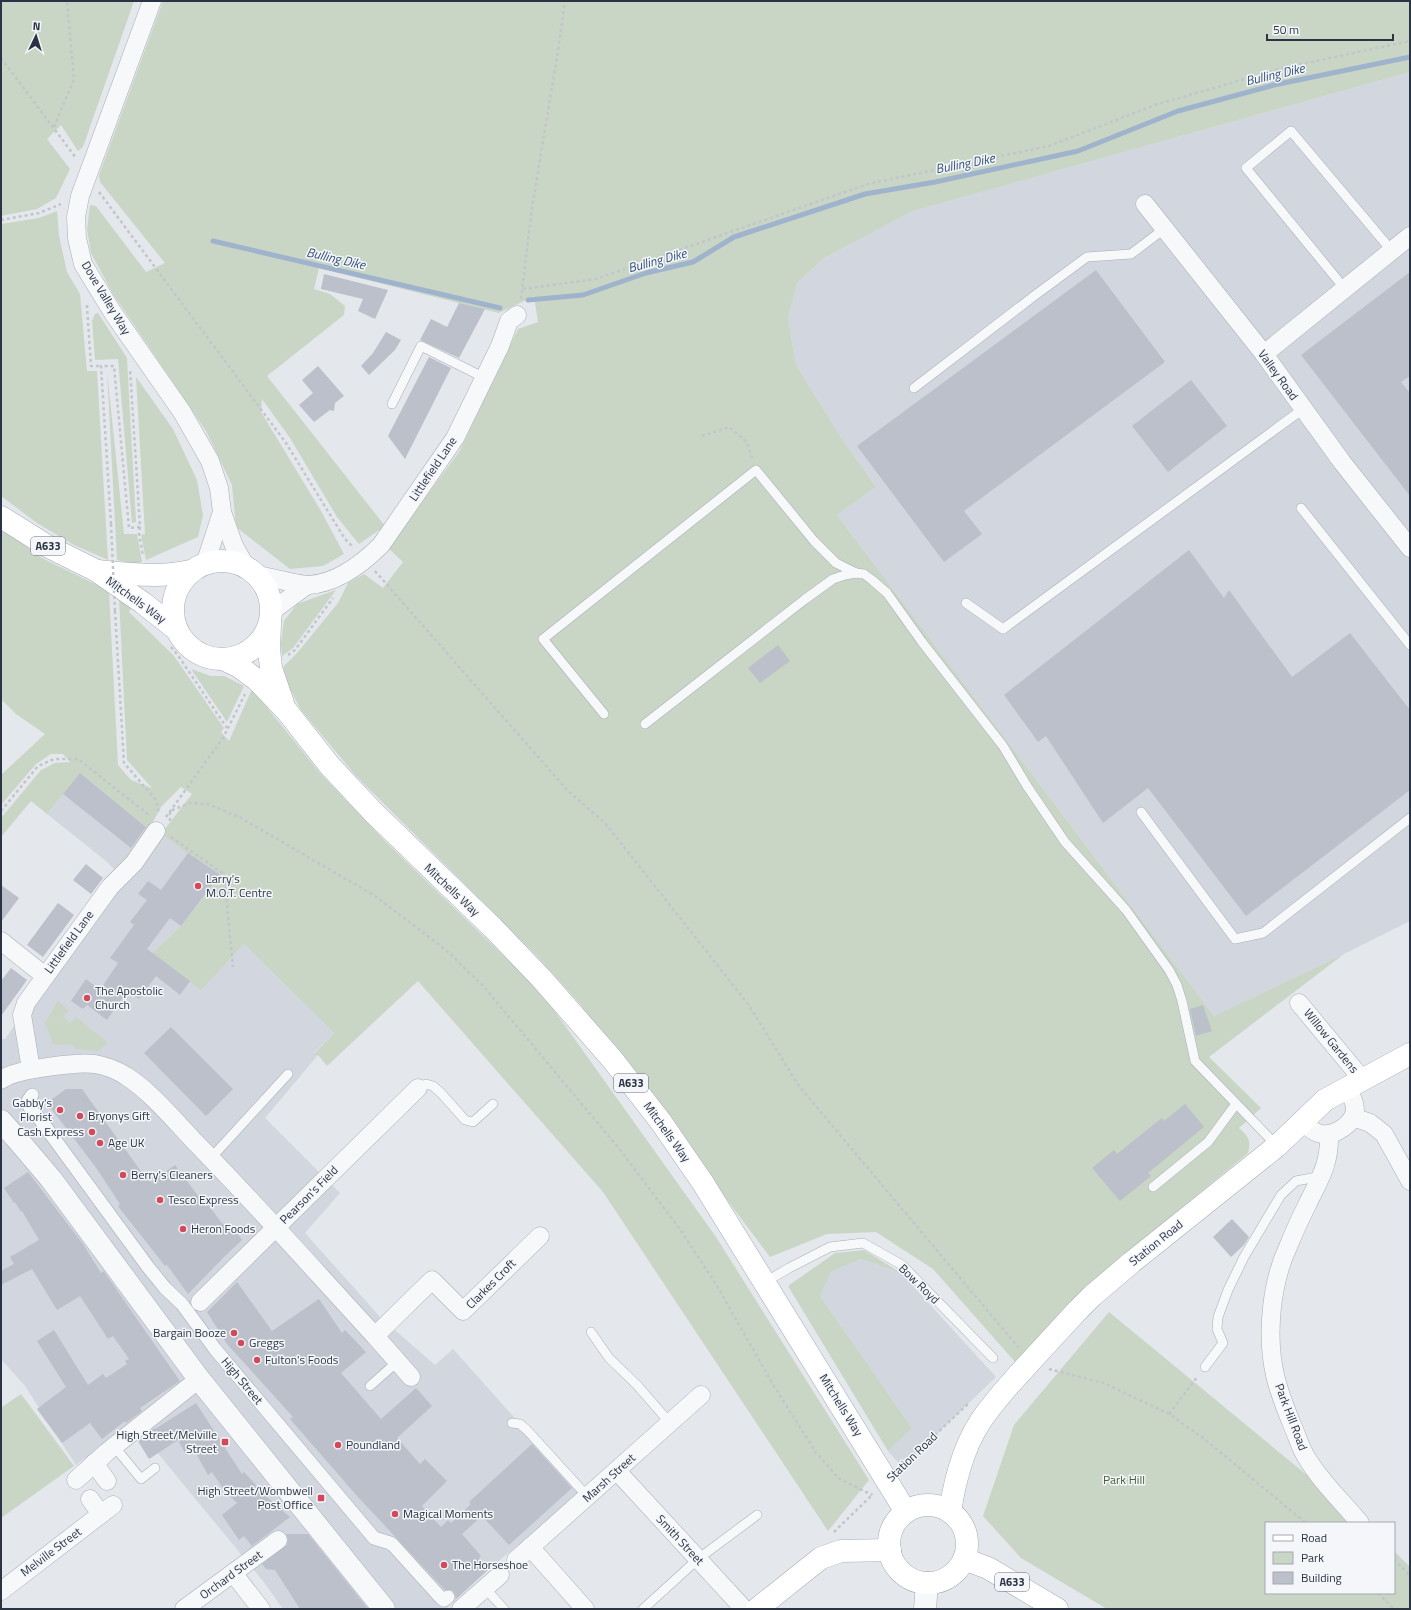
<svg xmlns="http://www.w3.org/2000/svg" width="1411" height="1610" font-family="'Titillium Web',sans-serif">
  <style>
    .built { fill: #d2d6de }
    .green { fill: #c9d6c5 }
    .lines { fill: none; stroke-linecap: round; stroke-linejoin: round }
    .stream { stroke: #9fb4cc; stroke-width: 5 }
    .building { fill: #bbc0ca }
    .service-casing { stroke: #a9aeb7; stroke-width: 10 }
    .pedestrian-casing { stroke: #a9aeb7; stroke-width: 14 }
    .minor-casing { stroke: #a9aeb7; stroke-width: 19 }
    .tertiary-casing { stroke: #a9aeb7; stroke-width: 23 }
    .secondary-casing { stroke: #a9aeb7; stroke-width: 23 }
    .primary-casing { stroke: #a3abb8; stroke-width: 23 }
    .path { stroke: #c2c5cb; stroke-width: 2.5; stroke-dasharray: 3 3; stroke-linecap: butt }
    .service { stroke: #f7f8fa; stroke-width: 9 }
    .pedestrian { stroke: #f7f8fa; stroke-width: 13 }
    .minor { stroke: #f7f8fa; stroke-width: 18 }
    .tertiary { stroke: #f7f8fa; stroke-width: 22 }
    .secondary { stroke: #fff; stroke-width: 22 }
    .primary { stroke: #fff; stroke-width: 22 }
    .secondary-bridge-casing { stroke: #a9aeb7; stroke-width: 23; stroke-linecap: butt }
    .path-bridge { stroke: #c2c5cb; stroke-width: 2.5; stroke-dasharray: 3 3; stroke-linecap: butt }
    .secondary-bridge { stroke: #fff; stroke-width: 22 }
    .poi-dot { fill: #d1495b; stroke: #f4f6f9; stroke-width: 1.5 }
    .labels { text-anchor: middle; stroke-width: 3; stroke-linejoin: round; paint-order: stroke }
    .shield { fill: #f4f6f9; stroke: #676e7b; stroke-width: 1 }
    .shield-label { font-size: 11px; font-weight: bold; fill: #2b3445 }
    .street-label { font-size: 12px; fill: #2b3445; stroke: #f4f6f9 }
    .poi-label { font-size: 12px; fill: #2b3445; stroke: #f4f6f9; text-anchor: start }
    .park-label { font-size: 12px; fill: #3f6138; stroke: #f4f6f9 }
    .water-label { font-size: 13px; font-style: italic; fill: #34527a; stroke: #f4f6f9 }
  </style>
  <rect width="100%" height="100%" fill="#e4e7ec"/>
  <g class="built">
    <path d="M1410,72V921L1344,954L1214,1016L837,515L876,487L840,436L796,365L788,318L797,283L824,258L913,211Z"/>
    <path d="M80,773L149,829L161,834L220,875L181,926L152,953L244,944L334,1033L313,1054L318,1055L265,1118L340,1193L305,1233L381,1318L435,1365L453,1349L582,1493L489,1569L446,1609H283L263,1581L133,1423L76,1465L25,1386L1,1359V1039H5L120,880L113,868L106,861L47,814Z"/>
    <path d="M861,1259L901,1273L996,1377L902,1467L888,1451L912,1428L820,1296L831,1272Z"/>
  </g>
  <g class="green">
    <path d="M1,1H134L83,147L78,151L61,125L47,139L70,169L56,198L37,209L1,216Z"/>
    <path d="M163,1H1410V72L913,211L824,258L797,283L788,318L796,365L840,436L876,487L837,515L1214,1016L1344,954L1209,1057L1261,1108L1239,1128C1249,1137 1251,1140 1248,1153L1094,1280L1016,1363L933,1269L876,1232L827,1234L770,1257L580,1004L536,955L356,776L301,710L283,675L284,666L298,652L338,603L348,583L364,574L383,588L403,562L388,548L459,452L518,329L538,322L534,296L499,313L319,268L314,289L330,294L345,306L344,315L267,376L385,526L359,544L337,517L290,438L262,399L261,412L321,511L344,554L323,566L290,569L236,527L232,485L206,431L113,294L91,253L87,229L90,205L96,206L146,272L165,263L100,182L99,175Z"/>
    <path d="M57,211L59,236L67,272L80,294L87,371H97L108,560L74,545L37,523L1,496V224L39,218Z"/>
    <path d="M98,313L127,358L136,522L132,523L118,359L95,360L92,321L95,314Z"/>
    <path d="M107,371L124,534H137L142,562L135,564L117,560Z"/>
    <path d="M136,377L173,429L197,480L203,515L198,537L146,560L141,535L145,534Z"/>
    <path d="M1,528L42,558L109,591L118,765L131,780L152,788L127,760L119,597L133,605L129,612L174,656L224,728L221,732L229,741L252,689L320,773L386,842L541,992L716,1237L869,1480L828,1531L603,1192L418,981L327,1066L318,1055H313L334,1033L244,944L201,990L152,953L181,926L220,876L161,834L192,794L181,787L161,807L149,829L80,773L47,814L31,801L1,837V818L41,770L55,763L70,762L63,754H51L36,764L1,805V775L45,734L16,714L1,699Z"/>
    <path d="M336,590L293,648L282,656L281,642L284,621L297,604Z"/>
    <path d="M191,669L211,676H224L244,686L227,722Z"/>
    <path d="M58,1001L69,1011L63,1017L70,1023L76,1017L107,1042L99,1051L75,1049L73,1045L53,1044L45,1023Z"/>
    <path d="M864,1250L901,1273L861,1259L831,1272L820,1296L912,1428L888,1451L788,1286L835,1253Z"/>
    <path d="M1109,1312L1365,1523H1266V1593H1394V1551L1410,1567V1609H1107L1021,1558L983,1516L1014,1425Z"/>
    <path d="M21,1394L74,1466L1,1518V1407H2Z"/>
  </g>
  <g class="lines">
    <g class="stream">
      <path d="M213,241L500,308"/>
      <path d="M528,300L583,295L646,273L693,262L734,237L865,194L935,182L1078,151L1178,111L1274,85L1410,57"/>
    </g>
  </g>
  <g class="building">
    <path d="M1096,270L1165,362L964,511L982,534L944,562L857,446Z"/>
    <path d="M1410,272V376L1401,382L1410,393V496L1301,355Z"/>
    <path d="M324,274L388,290L375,319L358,311L363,299L321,289Z"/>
    <path d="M459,303L485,309L459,358L420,340L431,319L447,327Z"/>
    <path d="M386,332L401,340L395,350L369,375L361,366L373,353Z"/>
    <path d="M429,357L451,368L405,459L388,436Z"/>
    <path d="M318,366L344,396L335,403L334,411L330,410L314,422L299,405L313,393L302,380Z"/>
    <path d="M1191,380L1227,426L1168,472L1132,426Z"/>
    <path d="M1189,550L1224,598L1229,590L1292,677L1350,633L1410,710V790L1246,916L1148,788L1103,823L1046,736L1038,742L1004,695Z"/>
    <path d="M778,645L790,661L760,683L748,668Z"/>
    <path d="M80,773L146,827L131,848L63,794Z"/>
    <path d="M188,853L220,875L181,926L170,918L147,949L190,981L180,995L156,976L139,999L127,991L107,1020L87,1005L83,1009L71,1001L86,979L100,990L118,963L110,958L134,925L130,922L147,900L138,894L148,881L161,890Z"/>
    <path d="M86,864L103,878L91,894L73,880Z"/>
    <path d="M1,885L19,898L1,922Z"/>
    <path d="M58,903L74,915L43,957L27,945Z"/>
    <path d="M11,968L27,980L1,1016V981Z"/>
    <path d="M1203,1005L1212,1031L1196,1036L1190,1009Z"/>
    <path d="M171,1027L233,1089L206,1116L144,1053Z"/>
    <path d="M66,1089H82L140,1170L151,1182L175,1165L199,1197L201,1196L229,1232L234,1229L242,1240L224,1257L188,1294L167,1265L165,1266L118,1206L120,1204L97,1169L47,1103Z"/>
    <path d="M1185,1104L1204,1127L1148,1173L1151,1176L1120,1201L1092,1168L1114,1150L1117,1154L1162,1118L1164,1121Z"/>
    <path d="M28,1172L83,1244L101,1273L104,1271L105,1273L180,1381L140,1408L142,1411L126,1423L125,1421L102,1439L90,1423L62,1443L37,1409L66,1387L37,1341L54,1330L88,1385L103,1374L106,1378L127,1364L125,1361L129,1359L113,1336L108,1339L80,1296L57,1310L32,1269L1,1285V1271L14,1264L10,1257L39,1240L22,1211L21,1212L15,1202L14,1203L4,1188Z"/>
    <path d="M1232,1219L1249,1237L1244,1245L1231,1257L1213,1237Z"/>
    <path d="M237,1282L272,1331L319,1299L342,1333L345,1330L366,1352L341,1373L381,1419L416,1388L432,1406L397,1438L420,1464L425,1459L447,1481L422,1506L441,1527L448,1520L451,1523L471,1504L469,1502L532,1444L572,1488L509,1545L482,1516L462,1534L481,1556L479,1558L489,1569L456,1599L454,1592L451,1590H445L358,1497L290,1419L293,1417L227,1344L207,1312Z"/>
    <path d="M196,1403L242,1474L244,1472L269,1499L290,1517L252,1546L244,1536L239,1540L222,1515L237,1503L224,1490L212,1472L208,1475L194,1450L186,1455L178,1440L149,1459L138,1441L155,1428V1429Z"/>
    <path d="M286,1534H308L368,1609H300L275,1570L266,1569L262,1564L287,1545L288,1539Z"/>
  </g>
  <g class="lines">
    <g class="service-casing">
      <g id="service">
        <path d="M1345,289L1246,168L1291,131L1392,251"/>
        <path d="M914,388L1034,296L1087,257L1131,254L1164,229"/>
        <path d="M392,404L421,346L485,378"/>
        <path d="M1301,508L1410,645"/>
        <path d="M966,603L1003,629L1303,409"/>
        <path d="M604,714L543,639L756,470L814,541L836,563L856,573"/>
        <path d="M645,724L804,600L833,579L845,575L856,573L864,574L872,580L887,593L922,642L1003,746L1027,786L1065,842L1126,910L1169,970L1177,985L1182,1001L1195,1061L1277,1146"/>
        <path d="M1141,812L1235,939L1263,933L1410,818"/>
        <path d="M418,1088L426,1084L433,1086L441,1093L465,1120L473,1122L493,1104"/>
        <path d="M211,1158L288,1074"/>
        <path d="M1153,1187L1208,1142L1236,1104"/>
        <path d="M765,1282L789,1268L830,1247L863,1243L902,1265L993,1358"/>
        <path d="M591,1332L609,1358L637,1385L670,1423"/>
        <path d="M1205,1367L1223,1343L1217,1329L1218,1317L1228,1290L1244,1257L1281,1195L1296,1181L1322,1176"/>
        <path d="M370,1386L397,1362"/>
        <path d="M512,1423L520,1424L527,1430L588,1497"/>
        <path d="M114,1446L141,1479L155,1468"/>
        <path d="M485,1588L504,1609"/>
        <path d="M643,1609L698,1559L757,1515"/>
      </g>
    </g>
    <g class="pedestrian-casing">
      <path id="pedestrian" d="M32,1095L28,1101L31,1110L39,1118L148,1267L165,1288L182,1304L215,1349L374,1538L390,1543L393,1545L441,1598L444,1600L448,1597"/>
    </g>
    <g class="minor-casing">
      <g id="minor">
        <path d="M152,1L80,196L76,217L77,238L83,264L113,313L182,412L210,461L219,488L222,512L234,546L246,567"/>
        <path d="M1145,204L1264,354L1342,462L1410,548"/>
        <path d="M1264,354L1410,236"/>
        <path d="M205,564L222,512"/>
        <path d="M257,575C270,577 297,585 309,585C337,583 362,564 381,545L455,438L500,346L509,321L517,315"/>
        <path d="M272,611L307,585"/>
        <path d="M1,941L45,976"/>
        <path d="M1299,1003L1362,1079"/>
        <path d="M31,1069L22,1015L26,1003L110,887L134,863L156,831"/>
        <path d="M1,1080C14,1069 78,1062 95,1064C106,1066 117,1070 126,1076C150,1091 174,1120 194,1141C256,1204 315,1271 375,1336"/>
        <path d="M1353,1117L1370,1123L1384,1134L1410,1181"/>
        <path d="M1302,1122C1307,1126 1312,1131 1318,1133C1330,1138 1347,1128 1353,1117C1358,1107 1352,1096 1346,1088"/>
        <path d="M1329,1134C1330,1164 1320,1178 1308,1203C1301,1217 1294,1232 1288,1247C1271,1283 1266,1336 1275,1375C1279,1393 1286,1410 1293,1427C1297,1436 1300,1446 1305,1455C1319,1480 1342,1501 1360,1523"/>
        <path d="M200,1302L418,1088"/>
        <path d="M411,1377L375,1336L432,1280L463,1311L540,1236"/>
        <path d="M94,1463L107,1481"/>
        <path d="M617,1471L744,1609"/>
        <path d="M76,1480L107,1452L199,1379"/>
        <path d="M90,1499L101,1514"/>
        <path d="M530,1547L585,1609"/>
        <path d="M516,1560L701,1395"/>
        <path d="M233,1573L261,1609"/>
        <path d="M1,1591L113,1505"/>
        <path d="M184,1609L278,1540"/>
        <path d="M461,1609L500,1575"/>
      </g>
    </g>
    <g class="tertiary-casing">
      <g id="tertiary">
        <path d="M1,1121L17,1139L51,1179L199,1379L384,1609"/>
        <path d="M925,1609L927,1583"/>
      </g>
    </g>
    <g class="secondary-casing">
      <g id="secondary">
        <path d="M1077,1311L1092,1296L1132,1262L1277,1146L1325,1100L1410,1054"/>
        <path d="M950,1512C955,1478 966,1439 987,1412C997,1399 1008,1386 1019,1374"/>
        <path d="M757,1609L821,1558L841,1551L890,1550"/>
      </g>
    </g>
    <g class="primary-casing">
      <g id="primary">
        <path d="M1,517L49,547L97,571L143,603L176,629"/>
        <circle cx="222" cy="610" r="49"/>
        <path d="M98,571C130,574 159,578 191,571"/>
        <path d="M270,624L269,649L271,668L283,703"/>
        <path d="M225,660L238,666L257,680L286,710L330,766L374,813L493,928L541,978L612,1059L661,1122L703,1183L906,1512"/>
        <circle cx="928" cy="1544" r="39"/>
        <path d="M964,1559L988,1568L1057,1609"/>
      </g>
    </g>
    <g class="path">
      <path d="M1,58L76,158"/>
      <path d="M54,127L74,79L67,1"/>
      <path d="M99,192L286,443L345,539L353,547"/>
      <path d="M1,220L39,213L61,204"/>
      <path d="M523,289L596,279L868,184L1049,146L1155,105L1283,68L1410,41"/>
      <path d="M521,299L532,208L558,51L565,1"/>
      <path d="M87,305L91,366H101"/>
      <path d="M702,436L729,427L747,442L752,458"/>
      <path d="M111,524L101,366H114L129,528L140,527L130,369"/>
      <path d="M140,527L139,534L143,556"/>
      <path d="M375,571L568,791L605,823L748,1004L799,1086L1018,1347"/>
      <path d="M115,611L124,763L156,800L159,814"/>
      <path d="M171,647L177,654L227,728"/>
      <path d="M288,655L295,650L333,598"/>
      <path d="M1,811L38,766L54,759H78L149,815"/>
      <path d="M166,817L223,738L245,694"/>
      <path d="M170,821V811L190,803L208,804L241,818L375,896L446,950L484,987L621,1151L679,1228L716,1284L772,1383L815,1451L838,1478L872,1495"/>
      <path d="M171,837L224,874L233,967"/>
      <path d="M1049,1369L1104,1383L1169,1414L1203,1438L1306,1523"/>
      <path d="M1169,1414L1198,1376"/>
      <path d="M900,1468L969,1403"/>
      <path d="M834,1532L873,1494"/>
      <path d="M1394,1559L1410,1576"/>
      <path d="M1378,1593L1394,1609"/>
    </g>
    <use href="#service" class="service"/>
    <use href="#pedestrian" class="pedestrian"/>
    <use href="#minor" class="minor"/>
    <use href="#tertiary" class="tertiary"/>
    <use href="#secondary" class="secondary"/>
    <use href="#primary" class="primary"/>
    <g class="secondary-bridge-casing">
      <path id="secondary-bridge" d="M1019,1374L1077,1311"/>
    </g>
    <path class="path-bridge" d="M111,524L115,611"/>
    <use href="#secondary-bridge" class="secondary-bridge"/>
  </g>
  <g class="poi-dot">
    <circle cx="198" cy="886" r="4"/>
    <circle cx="87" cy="998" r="4"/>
    <circle cx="60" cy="1110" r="4"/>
    <circle cx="80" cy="1116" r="4"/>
    <circle cx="92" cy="1132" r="4"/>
    <circle cx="100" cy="1143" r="4"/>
    <circle cx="123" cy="1175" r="4"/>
    <circle cx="160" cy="1200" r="4"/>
    <circle cx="183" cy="1229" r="4"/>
    <circle cx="234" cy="1333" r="4"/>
    <circle cx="241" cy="1343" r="4"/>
    <circle cx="257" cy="1360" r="4"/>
    <rect x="221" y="1438" width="8" height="8" rx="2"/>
    <circle cx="338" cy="1445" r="4"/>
    <rect x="317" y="1494" width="8" height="8" rx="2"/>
    <circle cx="395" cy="1514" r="4"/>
    <circle cx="444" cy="1565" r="4"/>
  </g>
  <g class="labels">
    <g class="shield">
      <rect x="31" y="537" width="34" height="18" rx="3"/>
      <rect x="614" y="1074" width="34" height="18" rx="3"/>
      <rect x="995" y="1573" width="34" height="18" rx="3"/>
    </g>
    <g class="shield-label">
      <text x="48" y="550">A633</text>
      <text x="631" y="1087">A633</text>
      <text x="1012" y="1586">A633</text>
    </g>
    <g class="street-label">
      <text transform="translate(106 298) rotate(59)" y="4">Dove Valley Way</text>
      <text transform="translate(1278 375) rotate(54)" y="4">Valley Road</text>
      <text transform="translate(433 469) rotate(-56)" y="4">Littlefield Lane</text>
      <text transform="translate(136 600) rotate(36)" y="4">Mitchells Way</text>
      <text transform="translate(452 890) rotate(43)" y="4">Mitchells Way</text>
      <text transform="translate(69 942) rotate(-54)" y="4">Littlefield Lane</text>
      <text transform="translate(1331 1041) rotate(51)" y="4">Willow Gardens</text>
      <text transform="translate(667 1132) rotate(54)" y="4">Mitchells Way</text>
      <text transform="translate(309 1195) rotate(-45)" y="4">Pearson's Field</text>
      <text transform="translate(1156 1243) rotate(-39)" y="4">Station Road</text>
      <text transform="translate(491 1284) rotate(-45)" y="4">Clarkes Croft</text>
      <text transform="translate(919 1284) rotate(44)" y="4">Bow Royd</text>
      <text transform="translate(242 1381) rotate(50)" y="4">High Street</text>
      <text transform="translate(841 1405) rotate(58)" y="4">Mitchells Way</text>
      <text transform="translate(1291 1417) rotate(69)" y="4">Park Hill Road</text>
      <text transform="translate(912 1457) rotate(-44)" y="4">Station Road</text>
      <text transform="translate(609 1478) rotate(-42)" y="4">Marsh Street</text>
      <text transform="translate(680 1540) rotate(47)" y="4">Smith Street</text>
      <text transform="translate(51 1552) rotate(-37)" y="4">Melville Street</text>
      <text transform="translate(231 1575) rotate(-36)" y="4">Orchard Street</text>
    </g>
    <g class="poi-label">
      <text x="206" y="883">Larry's<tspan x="206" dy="14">M.O.T. Centre</tspan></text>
      <text x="95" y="995">The Apostolic<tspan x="95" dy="14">Church</tspan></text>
      <text x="52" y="1107" text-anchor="end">Gabby's<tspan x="52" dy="14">Florist</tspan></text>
      <text x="88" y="1120">Bryonys Gift</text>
      <text x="84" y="1136" text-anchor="end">Cash Express</text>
      <text x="108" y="1147">Age UK</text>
      <text x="131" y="1179">Berry's Cleaners</text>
      <text x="168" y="1204">Tesco Express</text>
      <text x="191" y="1233">Heron Foods</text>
      <text x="226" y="1337" text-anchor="end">Bargain Booze</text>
      <text x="249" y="1347">Greggs</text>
      <text x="265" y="1364">Fulton's Foods</text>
      <text x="217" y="1439" text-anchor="end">High Street/Melville<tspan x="217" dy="14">Street</tspan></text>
      <text x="346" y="1449">Poundland</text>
      <text x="313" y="1495" text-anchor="end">High Street/Wombwell<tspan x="313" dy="14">Post Office</tspan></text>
      <text x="403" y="1518">Magical Moments</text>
      <text x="452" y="1569">The Horseshoe</text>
    </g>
    <g class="park-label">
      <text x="1124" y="1484">Park Hill</text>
    </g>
    <g class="water-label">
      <text transform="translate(1275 74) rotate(-13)" y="5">Bulling Dike</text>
      <text transform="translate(965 163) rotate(-11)" y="5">Bulling Dike</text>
      <text transform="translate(336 258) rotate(13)" y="5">Bulling Dike</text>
      <text transform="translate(657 260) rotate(-15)" y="5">Bulling Dike</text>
    </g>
  </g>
  <rect width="1411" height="1610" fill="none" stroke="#2b3445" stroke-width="4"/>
  <rect x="1265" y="1522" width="130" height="72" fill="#f4f6f9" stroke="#a4a8b1"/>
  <rect x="1273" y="1535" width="20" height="6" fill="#ffffff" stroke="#a4a8b1"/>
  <text x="1301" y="1542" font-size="12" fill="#2b3445">Road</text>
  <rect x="1273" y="1552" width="20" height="12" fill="#c9d6c5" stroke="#a4a8b1"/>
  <text x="1301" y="1562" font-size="12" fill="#2b3445">Park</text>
  <rect x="1273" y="1572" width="20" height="12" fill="#bbc0ca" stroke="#a4a8b1"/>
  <text x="1301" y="1582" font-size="12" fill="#2b3445">Building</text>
  <g transform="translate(36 36) rotate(4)" stroke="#f4f6f9" stroke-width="3" paint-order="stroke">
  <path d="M0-3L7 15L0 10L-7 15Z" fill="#2b3445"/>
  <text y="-6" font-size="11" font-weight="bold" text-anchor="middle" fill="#2b3445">N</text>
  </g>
  <path d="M1267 34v6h126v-6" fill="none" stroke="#2b3445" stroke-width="2"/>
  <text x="1273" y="34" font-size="12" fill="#2b3445" stroke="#f4f6f9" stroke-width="3" paint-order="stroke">50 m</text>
</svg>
